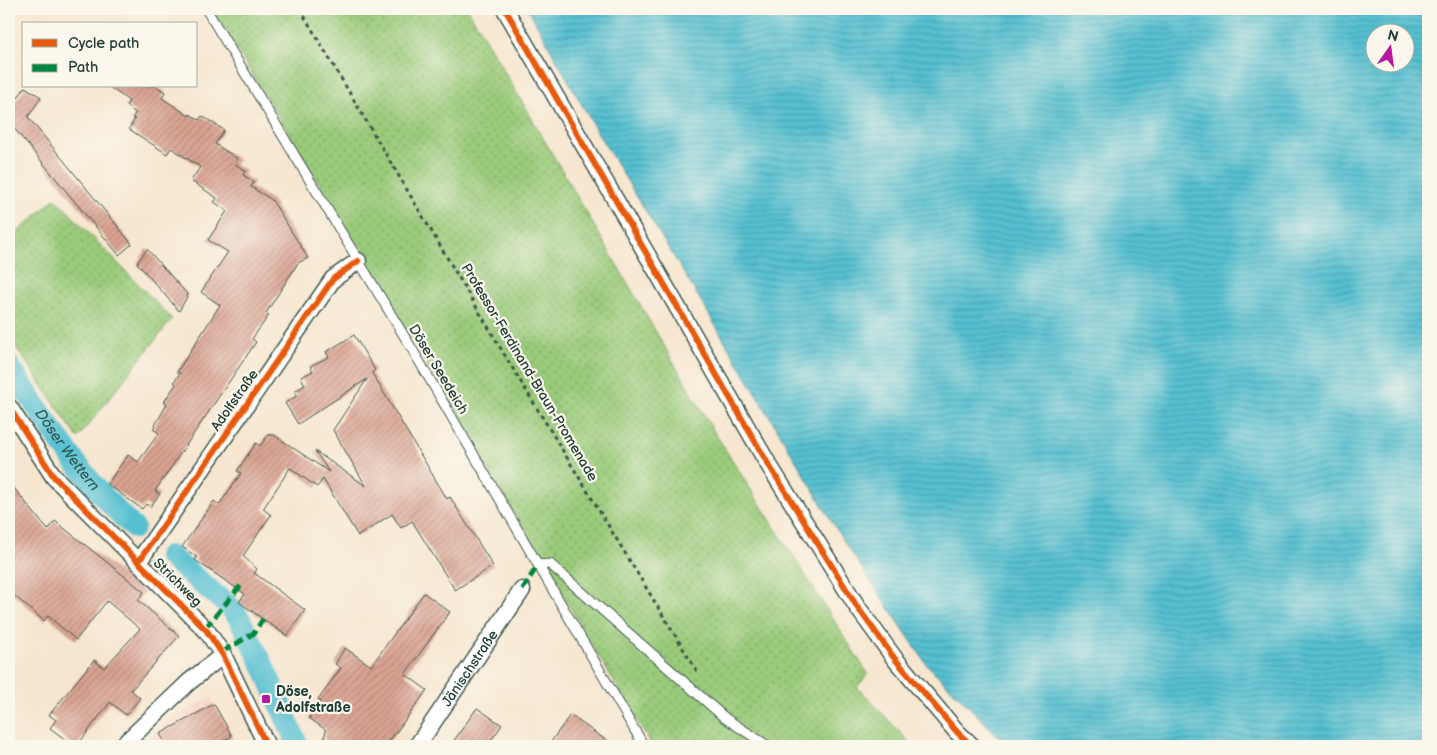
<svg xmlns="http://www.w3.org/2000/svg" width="1437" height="755" font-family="'Balsamiq Sans',sans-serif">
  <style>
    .built { fill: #f6d2c3 }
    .grass { fill: url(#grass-dots); stroke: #5c8457 }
    .water { fill: url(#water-rules); stroke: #3a7e82; fill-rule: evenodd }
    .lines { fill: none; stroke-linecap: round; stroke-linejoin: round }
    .canal { stroke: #56c0d1; stroke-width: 22 }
    .building { fill: url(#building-hatch) }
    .lane-casing { stroke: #3f564b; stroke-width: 11 }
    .street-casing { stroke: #3f564b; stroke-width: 19 }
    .path { stroke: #3f564b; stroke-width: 3; stroke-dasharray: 4 4; stroke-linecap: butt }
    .lane { stroke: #fff; stroke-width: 9 }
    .street { stroke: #fff; stroke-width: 16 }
    .quiet { stroke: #00873e; stroke-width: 5; stroke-dasharray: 10 5; stroke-linecap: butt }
    .cycleway-casing { stroke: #fbf7ec; stroke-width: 9 }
    .cycleway { stroke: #e8590c; stroke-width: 6 }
    .poi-dot { fill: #b5179e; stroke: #fbf7ec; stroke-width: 2 }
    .labels { text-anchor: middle; stroke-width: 4.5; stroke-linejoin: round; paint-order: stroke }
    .street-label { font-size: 14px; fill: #1f3d34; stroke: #fbf7ec }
    .poi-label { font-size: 14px; font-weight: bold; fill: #1f3d34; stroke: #fbf7ec; text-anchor: start }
    .water-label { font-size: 15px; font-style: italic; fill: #2d5e5b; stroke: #fbf7ec }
  </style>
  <defs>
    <pattern id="grass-dots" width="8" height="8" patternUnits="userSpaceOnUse" patternTransform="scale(1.25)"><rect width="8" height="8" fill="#9aca7a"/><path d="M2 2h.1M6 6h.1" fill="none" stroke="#7da565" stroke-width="1.8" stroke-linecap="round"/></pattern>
    <pattern id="water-rules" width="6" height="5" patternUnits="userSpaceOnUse" patternTransform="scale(1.25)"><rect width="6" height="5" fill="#56c0d1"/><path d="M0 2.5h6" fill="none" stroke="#479daa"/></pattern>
    <pattern id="building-hatch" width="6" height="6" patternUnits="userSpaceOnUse" patternTransform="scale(1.25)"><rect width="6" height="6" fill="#daa392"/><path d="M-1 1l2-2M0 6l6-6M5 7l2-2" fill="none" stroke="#b08678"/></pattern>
  </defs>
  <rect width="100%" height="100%" fill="#fbf7ec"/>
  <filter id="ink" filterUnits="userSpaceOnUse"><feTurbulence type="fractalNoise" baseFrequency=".02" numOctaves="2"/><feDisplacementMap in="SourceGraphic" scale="10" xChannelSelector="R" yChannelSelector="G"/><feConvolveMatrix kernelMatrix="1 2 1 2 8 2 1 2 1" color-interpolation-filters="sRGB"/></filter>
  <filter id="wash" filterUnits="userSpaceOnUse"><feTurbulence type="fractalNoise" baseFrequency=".0096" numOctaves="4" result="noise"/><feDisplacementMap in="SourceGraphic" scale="20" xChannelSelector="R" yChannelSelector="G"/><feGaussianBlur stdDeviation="1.12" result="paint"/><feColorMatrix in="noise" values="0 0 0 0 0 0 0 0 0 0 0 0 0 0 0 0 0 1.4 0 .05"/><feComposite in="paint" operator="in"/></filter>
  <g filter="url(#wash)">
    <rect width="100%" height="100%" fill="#f6e6cf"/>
    <path class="built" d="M211,697L239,746H141L166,722Z"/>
    <g class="grass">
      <path d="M212,9H468L713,430L868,674L857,687L913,746H652L319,183Z"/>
      <path d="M55,198L172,319L78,438L9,337V240Z"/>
    </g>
    <path class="water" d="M528,9H1428V746H1008L927,665L843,540L699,298L597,132ZM1374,32H1404V62H1374Z"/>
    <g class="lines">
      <g class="canal">
        <path id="s1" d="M9,366C50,426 80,477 134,528"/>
        <path d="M169,556L229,606L239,618L264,667L298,746"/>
      </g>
    </g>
    <g id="blocks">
      <g class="building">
        <path d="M108,86H156L165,92L162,98L189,116L190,114L199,120L202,116L224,130L215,144L238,159L235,164L246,171L243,175L254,182L251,187L272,200L308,258L298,263L266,313L269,315L252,339L256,342L155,491L160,494L150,507L146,504L142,509L107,484L128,455L138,462L159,433L153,429L167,404L164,402L176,384L174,382L180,373L177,372L220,305L201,292L228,252L208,240L227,211L214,202L217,198L191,181L200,167L171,148L167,154L129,129L135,119L132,118L136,113L126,106L129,101Z"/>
        <path d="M25,87L41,97L28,117L132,244L119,255L9,122V111Z"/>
        <path d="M147,249L188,295L179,311L137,263Z"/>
        <path d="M354,335L375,370L372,373L447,499L450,497L493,566L455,590L412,521L401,528L392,514L358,536L323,479L317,487L290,468L263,509L271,515L243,556L257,569L254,573L305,610L287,636L239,602L245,594L195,560L197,557L182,547L214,501L219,505L241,473L237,471L256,443L260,446L268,435H274L329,472L315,451L366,486L333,430L367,379L298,424L285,403L297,396L294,392L305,385L301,377L313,371L310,366L329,357L326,352Z"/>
        <path d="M9,482L48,530L55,521L118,571L144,592L138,600L179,636L131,690L140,698L126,715L110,702L77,746H74L50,728L56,720L49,715L94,660L104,668L140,629L107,601L76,640L48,616L44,621L9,591Z"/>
        <path d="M424,593L450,612L405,674L427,690L386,746H335L324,739L326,730L309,718L320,702L318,700L341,668L335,664L345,648L371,666Z"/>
        <path d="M214,704L232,736L214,746H167L160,734Z"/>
        <path d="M477,708L502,725L487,746H450Z"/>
        <path d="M570,715L614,746H548Z"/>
      </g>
    </g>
  </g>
  <g filter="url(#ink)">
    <use href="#blocks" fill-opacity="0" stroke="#3f564b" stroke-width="1"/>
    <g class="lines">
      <g class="lane-casing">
        <g id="lane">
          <path d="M206,9L412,349L644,746"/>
          <path d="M538,565L550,564L725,718L768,746"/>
        </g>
      </g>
      <g class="street-casing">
        <g id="street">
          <path d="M505,9L767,462L858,608L895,659L957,732L972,746"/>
          <path d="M9,407L54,477L207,631L223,655L267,746"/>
          <path d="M139,561L333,279L358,261"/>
          <path d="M122,746L189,682L223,655"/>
          <path id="s2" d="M417,746L522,590"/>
        </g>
      </g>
      <g class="path">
        <path d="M300,9L510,364L698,673"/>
        <path d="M9,454L14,450"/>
      </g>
      <use href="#lane" class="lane"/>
      <use href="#street" class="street"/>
      <g class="quiet">
        <path d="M522,590L538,565"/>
        <path d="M205,628L243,583"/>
        <path d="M222,652L254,633L263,619"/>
      </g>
      <g class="cycleway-casing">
        <g id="cycleway">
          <path d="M505,9L767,462L858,608L895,659L957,732L972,746"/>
          <path d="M9,407L54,477L207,631L223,655L267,746"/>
          <path d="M139,561L333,279L358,261"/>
        </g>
      </g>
      <use href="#cycleway" class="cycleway"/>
    </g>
  </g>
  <rect class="poi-dot" x="261" y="694" width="10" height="10" rx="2.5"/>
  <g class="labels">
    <g class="street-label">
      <text transform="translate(439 369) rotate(59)" y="5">Döser Seedeich</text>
      <text transform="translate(530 372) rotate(59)" y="5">Professor-Ferdinand-Braun-Promenade</text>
      <text transform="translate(234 400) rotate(-55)" y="5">Adolfstraße</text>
      <text transform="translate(178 582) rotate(45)" y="5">Strichweg</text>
      <text dy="5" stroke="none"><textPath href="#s2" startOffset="94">Jänischstraße</textPath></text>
    </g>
    <g class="poi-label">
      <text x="276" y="696">Döse,<tspan x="276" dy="16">Adolfstraße</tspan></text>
    </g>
    <g class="water-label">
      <text dy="5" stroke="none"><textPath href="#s1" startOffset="102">Döser Wettern</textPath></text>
    </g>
  </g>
  <rect width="1437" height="755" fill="none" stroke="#fbf7ec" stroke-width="30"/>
  <rect x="22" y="22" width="175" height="65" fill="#fbf7ec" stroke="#a3ada2"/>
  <rect x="32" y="39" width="25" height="8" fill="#e8590c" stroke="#a3ada2"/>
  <text x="68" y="48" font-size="15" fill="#1f3d34">Cycle path</text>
  <rect x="32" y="64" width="25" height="8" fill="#00873e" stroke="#a3ada2"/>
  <text x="68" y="72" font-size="15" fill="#1f3d34">Path</text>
  <g transform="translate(1390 48) rotate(14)"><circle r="24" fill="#fbf7ec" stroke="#a3ada2"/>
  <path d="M0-4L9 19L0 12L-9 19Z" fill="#b5179e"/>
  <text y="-8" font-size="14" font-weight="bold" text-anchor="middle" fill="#1f3d34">N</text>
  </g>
</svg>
